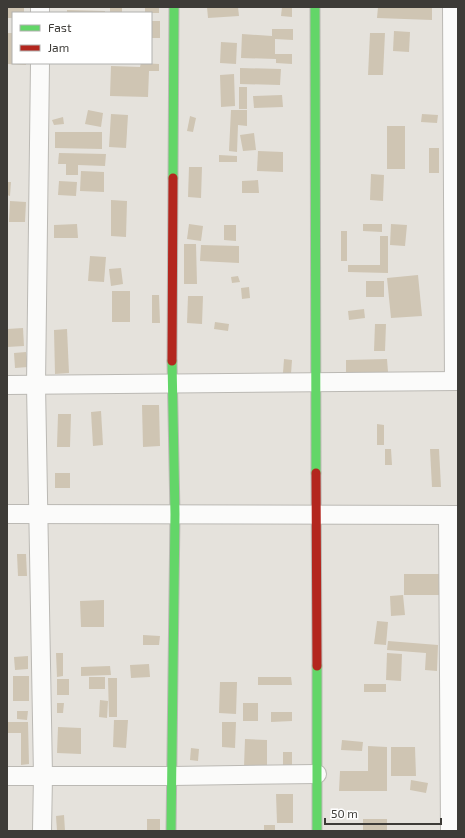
<svg xmlns="http://www.w3.org/2000/svg" width="465" height="838" font-family="'Exo 2',sans-serif">
  <style>
    .building { fill: #cfc5b3 }
    .lines { fill: none; stroke-linecap: round; stroke-linejoin: round }
    .street-casing { stroke: #bbb9b4; stroke-width: 20 }
    .fast-casing { stroke: #bbb9b4; stroke-width: 11 }
    .jam-casing { stroke: #bbb9b4; stroke-width: 11 }
    .street { stroke: #fbfbfa; stroke-width: 18 }
    .fast { stroke: #63d668; stroke-width: 9 }
    .jam { stroke: #b3261e; stroke-width: 9 }
  </style>
  <rect width="100%" height="100%" fill="#e5e2dc"/>
  <g class="building">
    <path d="M7,7H24V13H13V18H7Z"/>
    <rect x="110" y="7" width="12" height="6"/>
    <rect x="145" y="7" width="14" height="6"/>
    <path d="M207,7H238L239,16L208,18Z"/>
    <path d="M282,7H292V17L281,16Z"/>
    <path d="M378,7H432V20L377,18Z"/>
    <path d="M67,10L105,11V13H67Z"/>
    <rect x="151" y="21" width="9" height="17"/>
    <path d="M272,29H293V40L275,39V54H292V64L276,63V59L241,58L242,34L272,36Z"/>
    <path d="M394,31L410,32L409,52L393,51Z"/>
    <path d="M7,33H13V63H26V65L8,64V59H7Z"/>
    <path d="M370,33H385L383,75H368Z"/>
    <path d="M221,42L237,43L236,64L220,63Z"/>
    <path d="M141,63L159,64V71H149L148,97L110,96L111,66L140,67Z"/>
    <path d="M240,68L281,69L280,85L240,84Z"/>
    <path d="M234,74L235,106L221,107L220,75Z"/>
    <rect x="239" y="87" width="8" height="22"/>
    <path d="M282,95L283,107L254,108L253,96Z"/>
    <path d="M88,110L103,113L101,127L85,124Z"/>
    <path d="M231,110H247V126L238,125L237,152L229,151Z"/>
    <path d="M111,114L128,115L126,148L109,147Z"/>
    <path d="M422,114L438,115L437,123L421,122Z"/>
    <path d="M190,116L196,118L193,132L187,131Z"/>
    <path d="M63,117L64,124L54,125L52,120Z"/>
    <rect x="387" y="126" width="18" height="43"/>
    <path d="M55,132H102V149L55,148Z"/>
    <path d="M254,133L256,150L243,151L240,135Z"/>
    <rect x="429" y="148" width="10" height="25"/>
    <path d="M258,151L283,152V172L257,171Z"/>
    <path d="M59,153L106,154L105,166L78,165V175H66V164H58Z"/>
    <path d="M219,155L237,156V162H219Z"/>
    <path d="M189,167H202L201,198L188,197Z"/>
    <path d="M81,171L104,172V192L80,191Z"/>
    <path d="M371,174L384,175L383,201L370,200Z"/>
    <path d="M258,180L259,193H242V181Z"/>
    <path d="M59,181L77,182L76,196L58,195Z"/>
    <path d="M7,182H11L10,196L7,195Z"/>
    <path d="M111,200L127,201L126,237L111,236Z"/>
    <path d="M10,201L26,202L25,222H9Z"/>
    <path d="M77,224L78,238H54V225Z"/>
    <path d="M189,224L203,226L201,241L187,239Z"/>
    <path d="M363,224H382V232L363,231Z"/>
    <path d="M391,224L407,225L405,246L390,245Z"/>
    <path d="M224,225H236V241L224,240Z"/>
    <rect x="341" y="231" width="6" height="30"/>
    <path d="M380,236H388V273L348,272V265H380Z"/>
    <path d="M184,244H196L197,284H184Z"/>
    <path d="M201,245L239,246V263L200,261Z"/>
    <path d="M90,256L106,257L104,282L88,281Z"/>
    <path d="M121,268L123,284L111,286L109,269Z"/>
    <path d="M418,275L422,316L391,318L387,278Z"/>
    <path d="M238,276L240,282L232,283L231,277Z"/>
    <rect x="366" y="281" width="18" height="16"/>
    <path d="M249,287L250,298L242,299L241,288Z"/>
    <rect x="112" y="291" width="18" height="31"/>
    <path d="M152,295H159L160,323H152Z"/>
    <path d="M188,296H203L202,324L187,323Z"/>
    <path d="M364,309L365,318L349,320L348,311Z"/>
    <path d="M215,322L229,324L228,331L214,329Z"/>
    <path d="M375,324H386L385,351H374Z"/>
    <path d="M23,328L24,346L7,347V329Z"/>
    <path d="M67,329L69,373L55,374L54,330Z"/>
    <path d="M26,352L28,367L15,368L14,353Z"/>
    <path d="M284,359L292,360L291,374L283,373Z"/>
    <path d="M387,359L388,372L346,373V360Z"/>
    <path d="M142,405H159L160,446L143,447Z"/>
    <path d="M101,411L103,445L93,446L91,412Z"/>
    <path d="M58,414H71L70,447H57Z"/>
    <path d="M377,424L384,425V445H377Z"/>
    <path d="M385,449H391L392,465H385Z"/>
    <path d="M430,449H439L441,487H432Z"/>
    <rect x="55" y="473" width="15" height="15"/>
    <path d="M17,554H26L27,576H18Z"/>
    <rect x="404" y="574" width="38" height="21"/>
    <path d="M403,595L405,615L391,616L390,596Z"/>
    <path d="M104,600V627H81L80,601Z"/>
    <path d="M377,621L388,622L386,645L374,644Z"/>
    <path d="M143,635L160,636L159,645H143Z"/>
    <path d="M388,641L438,645L437,671L425,670L426,653L387,650Z"/>
    <path d="M56,653H63V676L57,677Z"/>
    <path d="M387,653L402,654L401,681L386,680Z"/>
    <path d="M28,656V669L15,670L14,657Z"/>
    <path d="M149,664L150,677L131,678L130,665Z"/>
    <path d="M110,666L111,675L81,676V667Z"/>
    <rect x="13" y="676" width="16" height="25"/>
    <rect x="89" y="677" width="16" height="12"/>
    <path d="M258,677H291L292,685H258Z"/>
    <path d="M108,678H117V717H109Z"/>
    <rect x="57" y="679" width="12" height="16"/>
    <path d="M220,682H237L236,714L219,713Z"/>
    <rect x="364" y="684" width="22" height="8"/>
    <path d="M100,700L108,701L107,718L99,717Z"/>
    <path d="M57,703H64L63,713H57Z"/>
    <rect x="243" y="703" width="15" height="18"/>
    <path d="M17,711H28L27,720L17,719Z"/>
    <path d="M271,712H292V721L271,722Z"/>
    <path d="M114,720H128L126,748L113,747Z"/>
    <path d="M7,722H28L29,764L21,765V733H7Z"/>
    <path d="M222,722H236L235,748L222,747Z"/>
    <path d="M58,727L81,728V754L57,753Z"/>
    <path d="M245,739L267,740V767H244Z"/>
    <path d="M342,740L363,742L362,751L341,750Z"/>
    <path d="M368,746L387,747V791H339L340,771H368Z"/>
    <path d="M391,747H415L416,776H391Z"/>
    <path d="M191,748L199,749L198,761L190,760Z"/>
    <rect x="283" y="752" width="9" height="13"/>
    <path d="M411,780L428,783L426,793L410,790Z"/>
    <path d="M276,794H293V823H277Z"/>
    <path d="M64,815L65,831H57L56,816Z"/>
    <rect x="147" y="819" width="13" height="12"/>
    <rect x="363" y="819" width="24" height="12"/>
    <rect x="264" y="825" width="11" height="6"/>
  </g>
  <g class="lines">
    <g class="street-casing">
      <g id="street">
        <path d="M452,7L454,381"/>
        <path d="M40,13V7"/>
        <path d="M40,63L36,385L43,776L42,831"/>
        <path d="M7,385L458,381"/>
        <path d="M7,514L458,515"/>
        <path d="M448,515L450,831"/>
        <path d="M7,776H172L317,774"/>
      </g>
    </g>
    <g class="fast-casing">
      <g id="fast">
        <path d="M315,7L316,473"/>
        <path d="M173,178L174,7"/>
        <path d="M317,666V831"/>
        <path d="M171,831L175,514L172,361"/>
      </g>
    </g>
    <g class="jam-casing">
      <g id="jam">
        <path d="M172,361L173,178"/>
        <path d="M316,473L317,666"/>
      </g>
    </g>
    <use href="#street" class="street"/>
    <use href="#fast" class="fast"/>
    <use href="#jam" class="jam"/>
  </g>
  <rect width="465" height="838" fill="none" stroke="#3d3b37" stroke-width="16"/>
  <rect x="12" y="12" width="140" height="52" fill="#ffffff" stroke="#b1b1af"/>
  <rect x="20" y="25" width="20" height="6" fill="#63d668" stroke="#b1b1af"/>
  <text x="48" y="32" font-size="12" fill="#3d3b37">Fast</text>
  <rect x="20" y="45" width="20" height="6" fill="#b3261e" stroke="#b1b1af"/>
  <text x="48" y="52" font-size="12" fill="#3d3b37">Jam</text>
  <path d="M325 818v6h116v-6" fill="none" stroke="#3d3b37" stroke-width="2"/>
  <text x="331" y="818" font-size="12" fill="#3d3b37" stroke="#ffffff" stroke-width="3" paint-order="stroke">50 m</text>
</svg>
